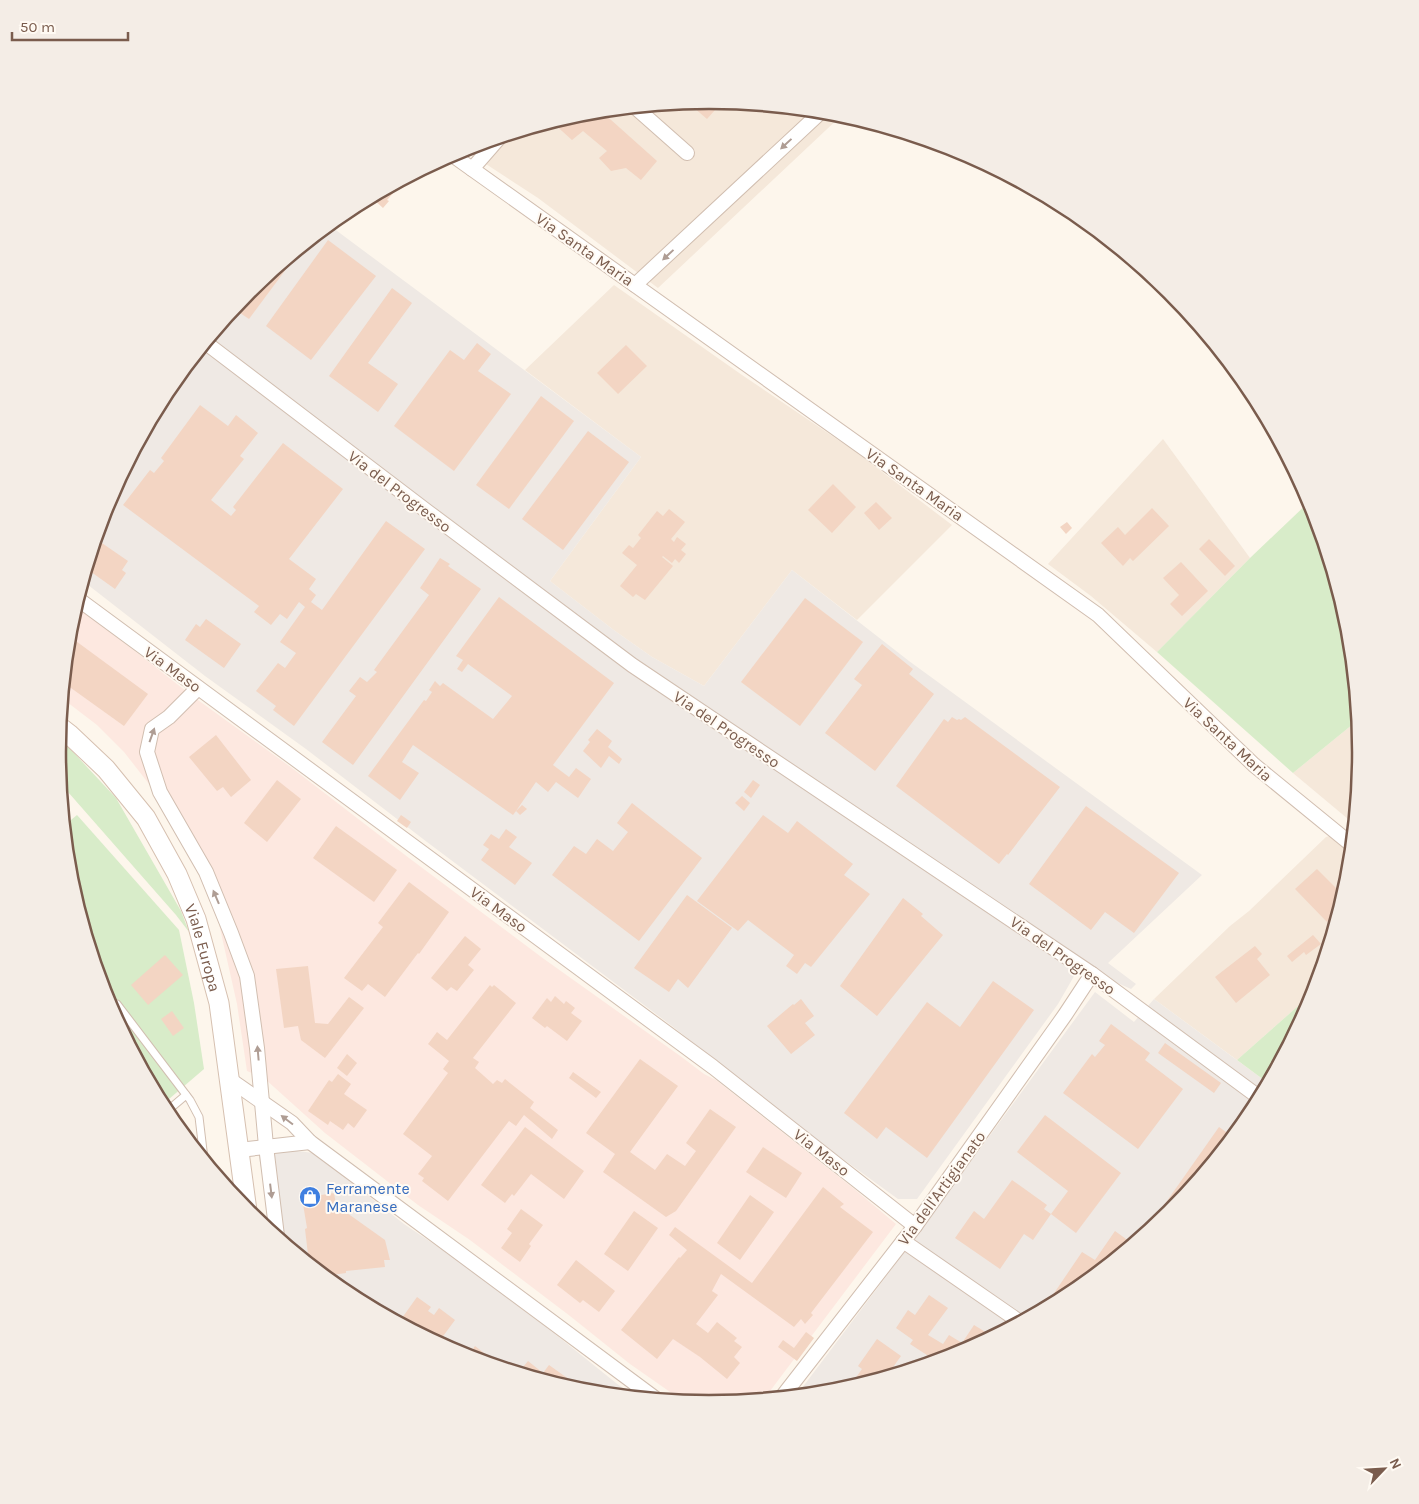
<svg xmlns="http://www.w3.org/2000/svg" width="1419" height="1504" font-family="Karla,sans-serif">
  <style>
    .residential { fill: #f5e8da }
    .commercial { fill: #fde8e0 }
    .industrial { fill: #efe9e4 }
    .green { fill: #d8ecc9 }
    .building { fill: #f3d5c3 }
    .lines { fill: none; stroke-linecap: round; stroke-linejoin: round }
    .lane-casing { stroke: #d1beb0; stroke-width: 9 }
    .street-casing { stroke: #d1beb0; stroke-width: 16 }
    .secondary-casing { stroke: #d6c0b0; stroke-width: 21 }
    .lane { stroke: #fff; stroke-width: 7 }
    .street { stroke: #fff; stroke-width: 14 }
    .secondary { stroke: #fff; stroke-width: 19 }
    .oneway { fill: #af9d94 }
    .labels { text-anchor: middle; stroke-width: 4; stroke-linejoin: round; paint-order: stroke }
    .street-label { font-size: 16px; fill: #7a5c4d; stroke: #fffaf3 }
    .shop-label { font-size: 16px; fill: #366cbe; stroke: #fffaf3; text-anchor: start }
    .rim { fill: none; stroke: #7a5c4d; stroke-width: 2.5 }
  </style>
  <rect width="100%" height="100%" fill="#fdf6ec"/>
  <g class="residential">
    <path d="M710,100L837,113L843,114L658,288L538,198L463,149L583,112Z"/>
    <path d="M614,285L742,375L856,452L952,525L857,620L792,570L704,686L652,657L615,631L550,581L641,457L525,370Z"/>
    <path d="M1163,439L1250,558L1157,652L1091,596L1048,564Z"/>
    <path d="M1358,720L1361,752L1354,824L1293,773Z"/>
    <path d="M1333,835L1352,852L1349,879L1315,991L1237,1060L1154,999L1230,926L1249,911L1326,837Z"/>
  </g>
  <path class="commercial" d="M76,605L191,695L292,768L409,858L544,959L683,1058L704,1074L716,1080L853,1188L896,1224L764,1399L709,1404L683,1401L630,1364L570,1316L470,1240L418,1205L325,1133L264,1078L247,1071L237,1004L219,924L195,865L172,822L149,784L124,752L97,725L63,699L70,625Z"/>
  <g class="industrial">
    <path d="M329,225L641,457L550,581L615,631L652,657L704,686L792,570L909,661L1202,875L1108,963L1136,984L1131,989L1104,977L1081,964L1058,1004L917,1199H898L803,1130L672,1026L427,842L306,749L205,676L83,581L107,502L168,390L249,291Z"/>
    <path d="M1095,992L1134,1022L1154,999L1268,1083L1251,1114L1170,1213L1071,1294L959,1354L836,1392L796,1396L906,1250Z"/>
    <path d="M279,1149L314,1153L404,1224L456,1259L555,1334L616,1383L635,1397L582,1391L460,1354L347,1294L272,1232L258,1151Z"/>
  </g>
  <g class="green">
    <path d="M1311,500L1349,625L1358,720L1293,773L1157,652L1250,558Z"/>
    <path d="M59,737L116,798L181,911L189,932L176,915L61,784L58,752Z"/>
    <path d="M77,815L179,930L194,1003L204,1069L162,1105L107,1001L70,879L65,825Z"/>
    <path d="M1315,991L1312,1002L1268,1083L1237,1060Z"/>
  </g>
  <g class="building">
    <path d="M710,100L723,101L707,119L693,107L697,101Z"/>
    <path d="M601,111L657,161L641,180L626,168L611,171L599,158L607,151L583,131L572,140L552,122L583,112Z"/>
    <path d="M400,182L402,183L387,200L389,201L383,208L371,197Z"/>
    <path d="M328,240L376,276L311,360L266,326Z"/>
    <path d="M304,245L249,319L234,309L249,291Z"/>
    <path d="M392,288L412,303L368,363L398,384L378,412L329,376Z"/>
    <path d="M477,343L491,354L478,371L511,394L454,471L394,426L450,350L464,360Z"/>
    <path d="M626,345L647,366L618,394L597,373Z"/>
    <path d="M183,371L186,374L157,411L168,390Z"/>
    <path d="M541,396L574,421L509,509L476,485Z"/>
    <path d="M200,405L228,426L236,415L258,433L240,456L244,459L211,500L231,516L236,510L233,507L283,443L343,489L289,559L316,579L309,589L316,595L311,602L322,610L386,521L425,549L294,726L273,710L276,706L256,691L278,663L285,668L296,653L280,642L305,607L299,602L287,619L280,614L271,625L254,612L259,606L123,505L150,470L154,473L164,461L161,458Z"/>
    <path d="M588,431L629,462L563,550L522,519Z"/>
    <path d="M833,484L856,507L832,533L808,510Z"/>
    <path d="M876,502L892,518L879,530L864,513Z"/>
    <path d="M1152,508L1169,526L1133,561L1130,558L1123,566L1101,543L1118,527L1125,535Z"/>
    <path d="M669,509L685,522L671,539L674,542L677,537L686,544L681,550L686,554L679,563L675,559L672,563L663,556L662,557L673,566L645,600L636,594L633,597L620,586L637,565L622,553L629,545L633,548L641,538L638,535L657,511L663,516Z"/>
    <path d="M1067,522L1072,528L1066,534L1060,527Z"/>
    <path d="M96,539L128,561L122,570L126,573L115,589L87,569Z"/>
    <path d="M1209,539L1235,566L1225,576L1199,549Z"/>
    <path d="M440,558L450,564L448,566L481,589L353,765L322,742L356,696L349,691L360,677L367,682L377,672L374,670L429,595L420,588Z"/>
    <path d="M1181,562L1208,591L1182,616L1170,604L1179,595L1163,578Z"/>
    <path d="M499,597L614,683L553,765L569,777L576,768L591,779L578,798L556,782L548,792L536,782L516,811L522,805L527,809L520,815L516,811L513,815L413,745L402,762L419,773L400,800L368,776L424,700L426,701L432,692L429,690L435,681L440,686L443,683L493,719L512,696L468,664L462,672L457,669L463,660L456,656Z"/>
    <path d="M805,598L863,642L800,726L741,682Z"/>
    <path d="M206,619L241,644L224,668L185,640L196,624L200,627Z"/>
    <path d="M69,636L148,694L124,726L64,683Z"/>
    <path d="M882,644L913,669L909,674L934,694L875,771L825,733L862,685L854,679Z"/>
    <path d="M952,717L957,720L959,719L961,720L965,717L1060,787L1008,855L1007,854L999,864L896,786L944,719L948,722Z"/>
    <path d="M597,729L612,741L608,747L622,759L619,764L609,756L601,768L583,751L590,742L588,740Z"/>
    <path d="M216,735L251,780L231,797L223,787L217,791L189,757Z"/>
    <path d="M277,780L301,799L267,842L244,823Z"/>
    <path d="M753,780L760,785L751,798L744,792Z"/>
    <path d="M742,796L750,803L744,811L735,803Z"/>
    <path d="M632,803L702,858L639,941L552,875L574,846L586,854L597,839L613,851L628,832L617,823Z"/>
    <path d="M1086,806L1179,873L1134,933L1105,912L1091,930L1029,884Z"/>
    <path d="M401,815L411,822L407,828L397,821Z"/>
    <path d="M763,815L788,833L797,821L853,864L844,875L870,894L811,967L805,963L797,974L786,966L794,955L748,920L738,931L697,901Z"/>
    <path d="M336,826L397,870L374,902L313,858Z"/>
    <path d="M506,829L517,837L509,847L532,863L515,885L481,860L489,849L483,845L491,834L499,839Z"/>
    <path d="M1317,869L1344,896L1340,910L1327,922L1295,889Z"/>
    <path d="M409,882L449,912L419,954L418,953L385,997L368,984L362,991L344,978L383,927L378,923Z"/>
    <path d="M687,895L732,928L688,988L678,979L669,992L634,968Z"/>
    <path d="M903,898L923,914L921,916L943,935L877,1016L840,986Z"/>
    <path d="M1313,935L1321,944L1306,955L1304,952L1292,962L1287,956Z"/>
    <path d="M465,936L481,949L468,965L474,970L457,991L451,987L447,991L431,978Z"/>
    <path d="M1255,946L1262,954L1257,959L1270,975L1236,1003L1215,977Z"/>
    <path d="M165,955L183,975L148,1005L131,985Z"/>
    <path d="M308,966L315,1023L328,1024L349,997L364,1008L325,1058L301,1040L298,1026L284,1028L276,969Z"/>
    <path d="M993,981L1034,1010L927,1158L886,1127L877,1139L844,1113L927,1002L960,1027Z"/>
    <path d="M490,985L492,987L494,985L516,1003L473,1058L479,1062L475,1068L493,1084L497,1080L502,1083L505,1079L534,1102L530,1108L558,1130L552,1139L524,1115L516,1126L509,1121L448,1201L422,1181L424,1178L418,1174L432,1156L403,1134L448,1073L443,1069L449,1061L428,1044L437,1032L447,1040Z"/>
    <path d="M555,996L564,1004L566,1001L575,1008L571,1013L582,1021L567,1041L547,1026L545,1028L532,1018L547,998L551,1002Z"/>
    <path d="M801,999L814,1016L805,1023L815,1035L791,1054L767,1026L793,1004L794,1005Z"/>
    <path d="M172,1011L184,1028L173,1036L161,1019Z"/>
    <path d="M1111,1024L1150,1053L1145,1060L1183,1089L1138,1149L1063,1093L1092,1054L1095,1057L1105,1045L1099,1041Z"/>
    <path d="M1165,1043L1221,1083L1214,1093L1158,1053Z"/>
    <path d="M347,1054L357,1063L347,1076L337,1068Z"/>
    <path d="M640,1059L678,1086L630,1152L655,1170L667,1154L685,1166L696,1151L686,1143L710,1109L736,1127L676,1211L666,1217L603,1172L615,1154L586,1133Z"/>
    <path d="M573,1072L601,1092L596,1098L569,1078Z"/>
    <path d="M338,1074L351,1084L344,1094L367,1110L354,1128L348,1123L343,1130L330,1121L328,1125L308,1111L329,1080L332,1082Z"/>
    <path d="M1045,1115L1121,1173L1076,1233L1051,1214L1033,1240L1024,1234L1000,1269L955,1238L974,1211L984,1219L1012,1180L1047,1205L1044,1209L1051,1214L1068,1191L1017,1152Z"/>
    <path d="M525,1127L584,1171L564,1199L531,1174L514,1196L512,1194L505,1203L481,1185Z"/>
    <path d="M1219,1127L1233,1137L1170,1213L1160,1222L1155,1218Z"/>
    <path d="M763,1147L802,1173L786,1198L746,1172Z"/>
    <path d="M823,1187L844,1204L840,1207L873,1232L811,1313L813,1315L805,1324L801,1319L794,1327L721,1274L712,1291L718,1295L696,1324L708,1333L717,1322L737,1338L734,1341L742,1347L734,1357L740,1363L727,1379L700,1357L673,1339L657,1359L621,1330L679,1257L680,1258L687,1250L669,1235L675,1227L752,1283Z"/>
    <path d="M334,1193L337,1209L340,1208L385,1240L390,1260H384L385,1267L346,1271V1273L325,1276L309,1263L305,1229L307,1228L302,1198Z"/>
    <path d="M750,1195L774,1212L740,1260L717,1243Z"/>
    <path d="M521,1209L543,1225L529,1244L531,1246L520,1262L501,1248L512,1233L507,1229Z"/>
    <path d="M634,1211L658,1228L628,1271L604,1254Z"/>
    <path d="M1115,1231L1133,1244L1071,1294L1049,1306L1046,1305L1082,1252L1095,1260Z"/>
    <path d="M576,1260L615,1291L599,1312L583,1300L580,1303L557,1285Z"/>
    <path d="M929,1295L948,1308L928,1335L943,1344L949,1335L962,1343L974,1325L992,1336L959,1354L944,1359L936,1354L933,1359L910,1344L913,1340L896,1328L908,1310L915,1315Z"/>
    <path d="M417,1297L431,1307L428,1311L434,1315L439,1308L455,1320L438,1343L426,1336L402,1318Z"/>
    <path d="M806,1332L814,1338L797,1361L778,1347L783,1340L794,1348Z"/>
    <path d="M877,1339L901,1356L891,1370L894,1372L893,1374L861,1384L855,1379L862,1369L858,1366Z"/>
    <path d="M475,1346L502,1367L467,1357Z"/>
    <path d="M528,1361L543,1373L549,1365L570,1380L566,1386L519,1372Z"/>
  </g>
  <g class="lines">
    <g class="lane-casing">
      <g id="lane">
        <path d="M117,1004L190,1100L199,1117L204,1159"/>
        <path d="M166,1112L186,1095"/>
      </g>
    </g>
    <g class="street-casing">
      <g id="street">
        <path d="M635,107L687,153"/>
        <path d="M451,154L1098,615L1254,765L1352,845"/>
        <path d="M472,169L499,138"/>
        <path d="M635,285L822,111"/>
        <path d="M206,343L428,512L632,665L1092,974L1260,1098"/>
        <path d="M78,599L713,1067L915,1226"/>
        <path d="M198,688L169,717L152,729L147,752L160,792L206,872L231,933L247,976L257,1048L266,1146L277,1236"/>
        <path d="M229,1079L292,1123L310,1142L656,1399"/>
        <path d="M239,1150L310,1142"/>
        <path d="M903,1241L1020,1322"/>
        <path d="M782,1397L915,1226L1065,1015L1092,974"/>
      </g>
    </g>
    <g class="secondary-casing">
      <g id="secondary">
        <path id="s1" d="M60,727L69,734L106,769L146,818L177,874L196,919L219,1003L247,1211"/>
      </g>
    </g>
    <use href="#lane" class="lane"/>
    <use href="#street" class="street"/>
    <use href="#secondary" class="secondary"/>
  </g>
  <defs><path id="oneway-solid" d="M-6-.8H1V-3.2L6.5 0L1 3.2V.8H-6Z" transform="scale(1.25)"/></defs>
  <g class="oneway">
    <use href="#oneway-solid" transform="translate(786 144) rotate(137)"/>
    <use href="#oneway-solid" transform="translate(668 255) rotate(137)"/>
    <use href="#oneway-solid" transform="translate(152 735) rotate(-70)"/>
    <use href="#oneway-solid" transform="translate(216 897) rotate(-113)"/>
    <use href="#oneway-solid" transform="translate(258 1053) rotate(-95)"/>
    <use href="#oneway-solid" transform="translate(287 1120) rotate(-143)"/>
    <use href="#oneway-solid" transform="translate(271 1191) rotate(83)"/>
  </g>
  <defs>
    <g id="shop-disc" transform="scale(1.125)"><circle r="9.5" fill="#3f7fe0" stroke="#fffaf3"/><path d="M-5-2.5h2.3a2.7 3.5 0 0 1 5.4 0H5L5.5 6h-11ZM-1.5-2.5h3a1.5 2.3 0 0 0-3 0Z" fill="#fff"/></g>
  </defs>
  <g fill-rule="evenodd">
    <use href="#shop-disc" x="310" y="1197"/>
  </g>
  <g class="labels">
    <g class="street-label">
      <text transform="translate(585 249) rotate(35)" y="6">Via Santa Maria</text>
      <text transform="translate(915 484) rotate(35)" y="6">Via Santa Maria</text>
      <text transform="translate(400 491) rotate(37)" y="6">Via del Progresso</text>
      <text transform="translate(173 669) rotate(36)" y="6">Via Maso</text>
      <text transform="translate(727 729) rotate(34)" y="6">Via del Progresso</text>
      <text transform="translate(1228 739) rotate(43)" y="6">Via Santa Maria</text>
      <text transform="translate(499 909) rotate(36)" y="6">Via Maso</text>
      <text dy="6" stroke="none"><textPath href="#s1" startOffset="268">Viale Europa</textPath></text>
      <text transform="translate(1063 955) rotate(35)" y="6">Via del Progresso</text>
      <text transform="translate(822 1152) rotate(38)" y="6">Via Maso</text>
      <text transform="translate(941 1188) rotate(-54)" y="6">Via dell'Artigianato</text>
    </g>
    <g class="shop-label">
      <text x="326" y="1194">Ferramente<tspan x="326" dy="18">Maranese</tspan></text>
    </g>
  </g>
  <path d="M0 0H1419V1504H0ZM66 752a643 643 0 1 1 1286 0a643 643 0 1 1-1286 0Z" fill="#f4ede6" fill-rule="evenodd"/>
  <path class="rim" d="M66 752a643 643 0 1 1 1286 0a643 643 0 1 1-1286 0Z"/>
  <g transform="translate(1384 1469) rotate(65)" stroke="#fffaf3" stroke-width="4" paint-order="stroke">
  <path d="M0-4L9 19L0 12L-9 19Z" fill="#7a5c4d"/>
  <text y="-8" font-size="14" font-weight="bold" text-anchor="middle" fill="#7a5c4d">N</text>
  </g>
  <path d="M12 32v8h116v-8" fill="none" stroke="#7a5c4d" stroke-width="2.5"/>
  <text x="20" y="32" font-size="15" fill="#7a5c4d" stroke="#fffaf3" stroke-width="4" paint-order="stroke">50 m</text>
</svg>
